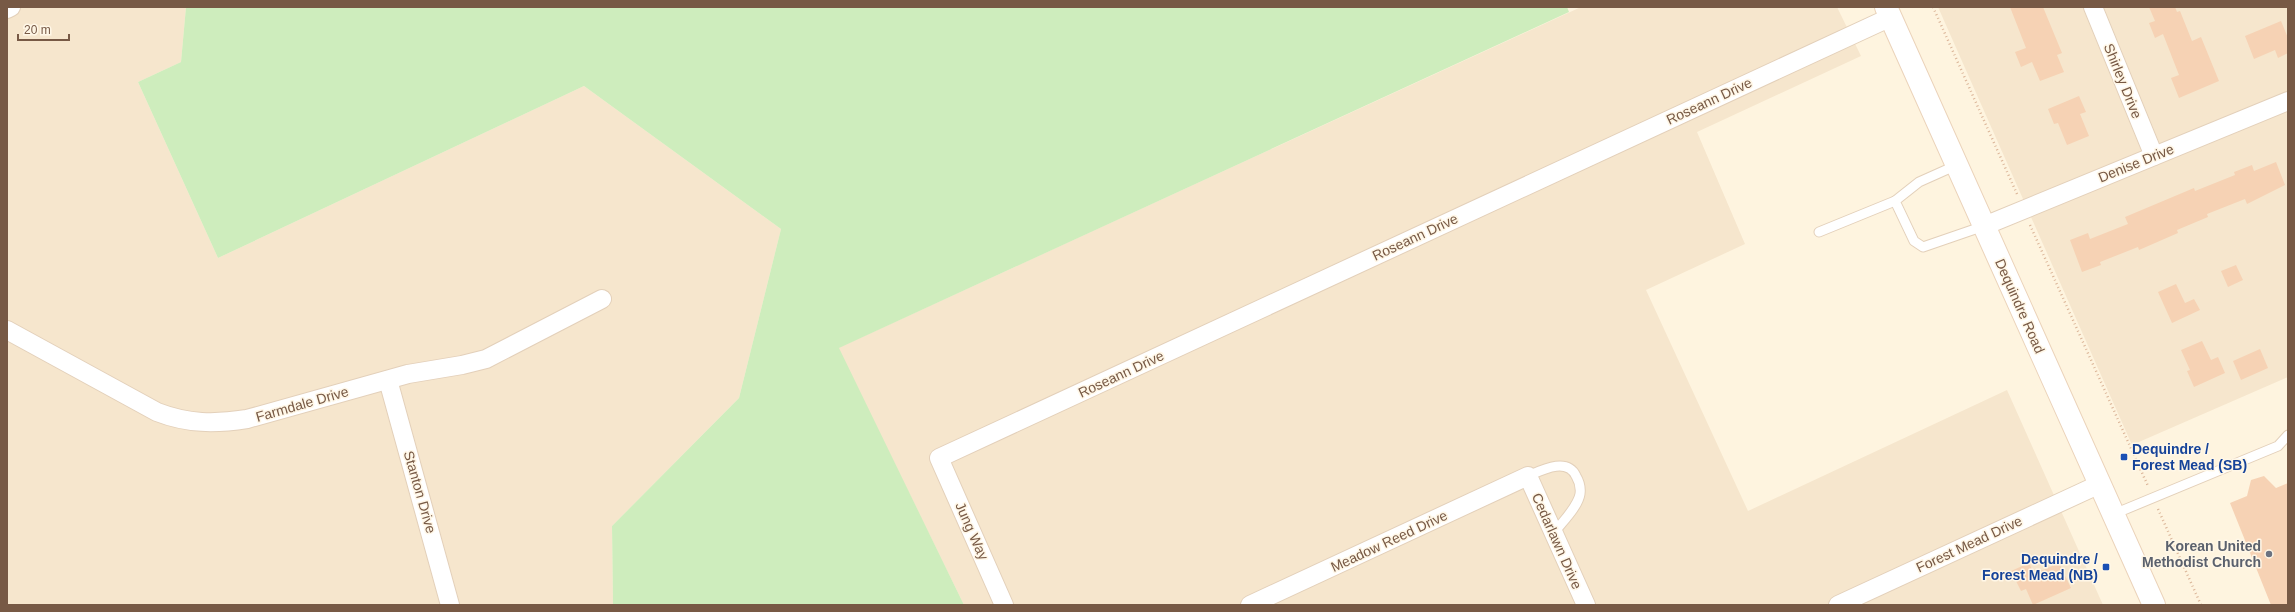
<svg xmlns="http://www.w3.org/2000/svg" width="2295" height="612" font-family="Helvetica,sans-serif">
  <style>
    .residential { fill: #f6e6cd }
    .green { fill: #ceedbd }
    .building { fill: #f6d2b4 }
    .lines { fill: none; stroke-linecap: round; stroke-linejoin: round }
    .service-casing { stroke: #e3d0ba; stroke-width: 11 }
    .minor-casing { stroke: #e3d0ba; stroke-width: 20 }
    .secondary-casing { stroke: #ebd3ba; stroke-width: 24 }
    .path { stroke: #dbb598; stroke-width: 2.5; stroke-dasharray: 1 3; stroke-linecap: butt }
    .service { stroke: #fff; stroke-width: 9 }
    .minor { stroke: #fff; stroke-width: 18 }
    .secondary { stroke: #fff; stroke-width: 22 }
    .transit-dot { fill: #1a4fb4; stroke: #fff7e7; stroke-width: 1.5 }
    .worship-dot { fill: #6b7280; stroke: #fff7e7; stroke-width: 1.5 }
    .labels { text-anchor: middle; stroke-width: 3; stroke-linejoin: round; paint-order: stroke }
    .street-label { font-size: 14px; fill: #775945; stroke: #fff7e7 }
    .transit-label { font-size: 14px; font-weight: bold; fill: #164399; stroke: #fff7e7; text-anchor: start }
    .worship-label { font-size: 14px; font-weight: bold; fill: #5b616d; stroke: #fff7e7; text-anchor: end }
  </style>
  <rect width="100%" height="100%" fill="#fef4df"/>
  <g class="residential">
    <path d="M7,7H186L181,62L138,82L218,258L584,86L781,229L739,398L612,526L613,605H7Z"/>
    <path d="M1581,7H1837L1861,56L1697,132L1745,244L1646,290L1748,511L2007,390L2103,605H964L838,348Z"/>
    <path d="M1938,7H2288V377L2132,445Z"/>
  </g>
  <path class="green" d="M186,7H1567L1569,12L839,348L964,605H613L612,526L739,398L781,229L584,86L218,258L138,82L181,62Z"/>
  <g class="building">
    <path d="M2010,7H2043L2062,53L2057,55L2064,72L2040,81L2032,62L2021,67L2015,52L2026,48Z"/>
    <path d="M2149,7H2175L2177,12L2180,11L2192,41L2201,37L2219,81L2179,98L2171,78L2179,75L2163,34L2155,38L2149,23L2155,21Z"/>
    <path d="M2281,21L2288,38V53L2278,58L2275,50L2254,59L2245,36Z"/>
    <path d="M2079,96L2086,112L2080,114L2089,136L2067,145L2058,123L2054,124L2048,109Z"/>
    <path d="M2276,162L2285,185L2247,204L2245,199L2207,214L2208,217L2177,230L2178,233L2139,250L2138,247L2100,262L2101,265L2082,272L2070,240L2088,233L2090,239L2128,224L2125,217L2194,188L2195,191L2235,175L2234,172L2252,165L2254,171Z"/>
    <path d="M2236,265L2243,280L2228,287L2221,271Z"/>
    <path d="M2176,284L2185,303L2194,299L2200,310L2172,323L2158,292Z"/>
    <path d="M2202,341L2211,360L2218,357L2225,373L2194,387L2187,371L2190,370L2181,350Z"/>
    <path d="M2260,349L2268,368L2241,380L2233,361Z"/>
    <path d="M2264,476L2276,488L2288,483V605H2271L2230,503L2247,496L2251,480Z"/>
    <path d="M2029,563L2034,574L2059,563L2071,588L2033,605L2026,589L2021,591L2011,571Z"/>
  </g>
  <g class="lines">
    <g class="service-casing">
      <g id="service">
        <path d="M1957,165L1919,182L1895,201L1914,241L1923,247L1984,226"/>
        <path d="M1819,232L1895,201"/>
        <path d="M1528,476C1542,470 1567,457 1576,476C1579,481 1581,487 1580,494C1578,507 1562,522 1554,533"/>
        <path d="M2114,514L2278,446L2288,435"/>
      </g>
    </g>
    <g class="minor-casing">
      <g id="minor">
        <path d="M2093,7L2154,156"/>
        <path d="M7,9L11,7"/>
        <path d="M1984,226L2288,101"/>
        <path d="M7,330L157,412C188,424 215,424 247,419L408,374L462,365L486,359L602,299"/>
        <path d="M388,380L450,605"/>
        <path d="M1004,605L939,458L1891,17"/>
        <path d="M1250,605L1528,476L1586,605"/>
        <path d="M1838,605L2100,484"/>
      </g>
    </g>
    <g class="secondary-casing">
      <path id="secondary" d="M1886,7L2154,605"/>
    </g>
    <g class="path">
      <path d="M1933,7L2017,194"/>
      <path d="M2030,225L2148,486"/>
      <path d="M2158,509L2201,605"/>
    </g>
    <use href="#service" class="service"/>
    <use href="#minor" class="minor"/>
    <use href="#secondary" class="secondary"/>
  </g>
  <g class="transit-dot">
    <rect x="2120" y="453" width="8" height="8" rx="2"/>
    <rect x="2102" y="563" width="8" height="8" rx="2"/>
  </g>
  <circle class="worship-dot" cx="2269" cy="554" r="4"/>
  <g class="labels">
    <g class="street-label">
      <text transform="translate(2123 81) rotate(68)" y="5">Shirley Drive</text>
      <text transform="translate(1709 101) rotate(-25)" y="5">Roseann Drive</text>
      <text transform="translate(2136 163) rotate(-22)" y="5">Denise Drive</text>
      <text transform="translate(1415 237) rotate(-25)" y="5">Roseann Drive</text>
      <text transform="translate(2020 306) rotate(66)" y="5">Dequindre Road</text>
      <text transform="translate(1121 374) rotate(-25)" y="5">Roseann Drive</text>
      <text transform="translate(302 404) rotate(-16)" y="5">Farmdale Drive</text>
      <text transform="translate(420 492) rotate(74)" y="5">Stanton Drive</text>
      <text transform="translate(972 531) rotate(66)" y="5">Jung Way</text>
      <text transform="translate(1389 541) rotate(-25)" y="5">Meadow Reed Drive</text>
      <text transform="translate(1557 541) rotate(66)" y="5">Cedarlawn Drive</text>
      <text transform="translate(1969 544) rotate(-25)" y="5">Forest Mead Drive</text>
    </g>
    <g class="transit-label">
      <text x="2132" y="454">Dequindre /<tspan x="2132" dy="16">Forest Mead (SB)</tspan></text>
      <text x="2098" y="564" text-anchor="end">Dequindre /<tspan x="2098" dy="16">Forest Mead (NB)</tspan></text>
    </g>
    <g class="worship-label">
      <text x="2261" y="551">Korean United<tspan x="2261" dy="16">Methodist Church</tspan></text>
    </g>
  </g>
  <rect width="2295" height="612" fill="none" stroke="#775945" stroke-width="16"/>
  <path d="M18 34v6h51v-6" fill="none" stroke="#775945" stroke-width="2"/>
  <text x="24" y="34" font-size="12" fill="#775945" stroke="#fff7e7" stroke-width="3" paint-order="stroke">20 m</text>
</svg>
